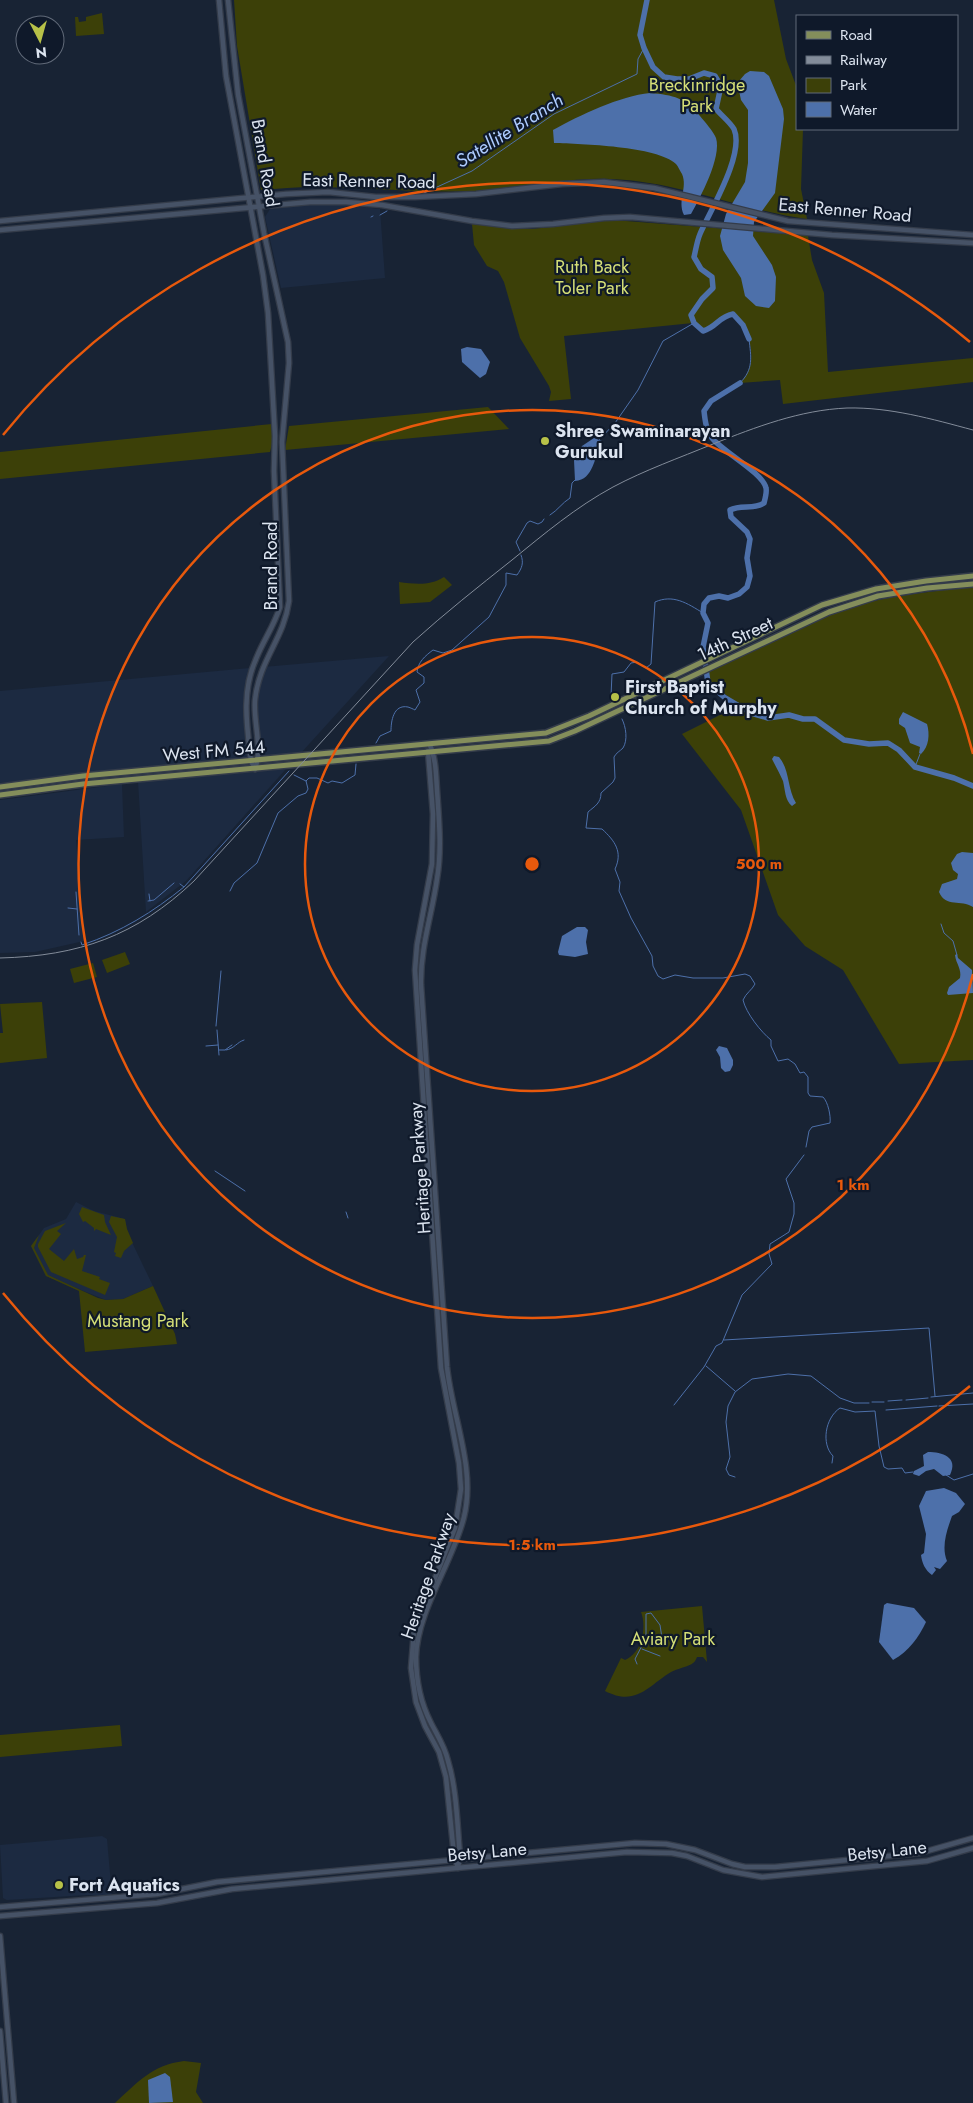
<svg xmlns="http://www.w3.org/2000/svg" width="973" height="2103" font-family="Jost,sans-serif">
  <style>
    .built { fill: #1c2a41 }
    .green { fill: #3c4008 }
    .water { fill: #4d70aa }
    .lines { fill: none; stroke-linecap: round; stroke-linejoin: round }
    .stream { stroke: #4d70aa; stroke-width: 1 }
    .river { stroke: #4d70aa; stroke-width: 5.5 }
    .secondary-casing { stroke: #343c4a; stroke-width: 7 }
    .primary-casing { stroke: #343c4a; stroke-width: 8 }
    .secondary { stroke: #465266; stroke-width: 4.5 }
    .primary { stroke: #848e5b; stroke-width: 5 }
    .rail { stroke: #838c9a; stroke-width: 1 }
    .ring { fill: none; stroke: #e8590c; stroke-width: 2.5 }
    .poi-dot { fill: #b7c148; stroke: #0f192a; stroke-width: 2 }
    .labels { text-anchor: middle; stroke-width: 4.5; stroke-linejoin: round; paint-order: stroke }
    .park-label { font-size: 18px; fill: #d6e077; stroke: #0f192a }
    .street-label { font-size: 18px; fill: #dce4f0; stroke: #0f192a }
    .poi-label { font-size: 18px; font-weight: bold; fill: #dce4f0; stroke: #0f192a; text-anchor: start }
    .water-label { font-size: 19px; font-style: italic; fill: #aeccff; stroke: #0f192a }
    .centre { fill: #e8590c; stroke: #0f192a; stroke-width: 2.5 }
    .ring-label { font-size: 15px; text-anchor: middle; font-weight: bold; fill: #e8590c; stroke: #0f192a; stroke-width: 4.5; stroke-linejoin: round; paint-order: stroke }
  </style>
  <rect width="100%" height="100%" fill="#182334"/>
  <g class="built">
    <path d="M339,204L380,209L385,278L281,288L265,217L270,209L303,205Z"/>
    <path d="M389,656L300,754L260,758L257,720L259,685L263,667Z"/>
    <path d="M250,668L245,690L244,710L248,759L0,783V691Z"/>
    <path d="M286,769L186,881L146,912L138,782Z"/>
    <path d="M122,784L124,837L76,840L84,941L35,952L0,953V800Z"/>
    <path d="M76,1202L94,1211L125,1219L127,1232L153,1286L123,1299L106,1300L46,1276L31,1246L44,1228L66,1219Z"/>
    <path d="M102,1836L107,1839L112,1896L87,1895L7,1900L3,1898L0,1845Z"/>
  </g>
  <g class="green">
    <path d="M234,0H774L786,59L797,88V129H803L801,189L807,219C741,210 677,181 610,179C564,177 520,190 474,191C423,193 373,188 322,187C302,186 281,189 261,190L237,46Z"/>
    <path d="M102,13L104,34L76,36L75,17H78L79,22L86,21V17Z"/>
    <path d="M613,220L807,235L808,236L812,260L824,293L828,372L973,358V382L783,404L780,380L740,383C760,363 751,333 733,314C718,317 717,327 703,331L693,323L564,336L571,399L549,401L551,392L549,386L520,338L504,282L498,271L487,266L474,245L472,224L532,229Z"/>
    <path d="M488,407L509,429L285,450L289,426Z"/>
    <path d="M272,424L273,440L270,452L0,479V452Z"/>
    <path d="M444,577L452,585L430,602L400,604L399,582C415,584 430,586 444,577Z"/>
    <path d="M973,587V1060L899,1064L843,970L805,946L778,915L741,810L682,734L740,705L711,684L708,672C753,651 798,624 846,609C887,595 930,592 973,587Z"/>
    <path d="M125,952L130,964L107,973L102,960Z"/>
    <path d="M93,963L97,977L74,983L70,969Z"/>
    <path d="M42,1002L47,1058L0,1063V1033H3L0,1004Z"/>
    <path d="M82,1207L104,1215L105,1222L111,1235L96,1229L94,1231V1228L85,1221L83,1222L79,1214Z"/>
    <path d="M111,1216L125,1219L127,1229L133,1243L124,1251L121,1258L115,1256L116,1253L114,1252L117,1237L109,1222Z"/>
    <path d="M66,1223L57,1231L61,1234L49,1249L64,1261L74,1249L77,1259L83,1257L84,1255H86L82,1271L100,1277L99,1279L110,1283L105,1295L51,1272L38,1247V1244L45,1231Z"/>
    <path d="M39,1235L34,1248L48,1275L98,1298L106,1300L123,1299L153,1286L175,1334L177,1344L85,1352L79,1291L46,1276L31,1246Z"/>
    <path d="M702,1606L707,1662L703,1657H697C696,1659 695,1662 693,1663C690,1666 676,1669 671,1672C648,1686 636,1707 605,1691L621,1658L625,1660C642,1653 647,1628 641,1612Z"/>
    <path d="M120,1725L122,1746L0,1757V1735Z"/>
    <path d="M184,2061L201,2063L196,2092L203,2103H115C138,2082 152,2065 184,2061Z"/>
  </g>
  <g class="water">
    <path d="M750,71L764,72L769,76L783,109L784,119L775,193L754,222L753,236L772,265L776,277L775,301L769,308L756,306L745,296L741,278L723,250L720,236L726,214L745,182L748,163V110L741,100L738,86L739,81L745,74Z"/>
    <path d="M650,93C674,95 685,98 700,116C705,122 713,131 716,138C722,157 700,198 691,214L684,215C677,200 688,188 682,174C680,171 678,166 676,164C657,146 581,144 554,143L553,130C580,115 620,96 650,93Z"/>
    <path d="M467,347L481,349L490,362L486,374L480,378L462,362L461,349Z"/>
    <path d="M594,438L602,441V443C594,456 594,480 575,481L574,460L582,446Z"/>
    <path d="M903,712L927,724C930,734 929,747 921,754L919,753L920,747L910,743L905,728L899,724V719Z"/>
    <path d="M774,756L779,757C790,770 787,788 796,803L792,806C785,801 785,789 783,781C780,774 776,767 772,759Z"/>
    <path d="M962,852L973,853V907C961,899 946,908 939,892L942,884L957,879L958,874L953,870L951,863L957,854Z"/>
    <path d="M577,927H585L588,930L586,942L588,954L575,957L559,955L558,952L562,936Z"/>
    <path d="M957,954L958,958L972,970L973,993L948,995L947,993L949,987L960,978C962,969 956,964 955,955Z"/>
    <path d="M719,1046L727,1048L733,1060V1065L730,1071L725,1072L721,1068L720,1057L716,1050Z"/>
    <path d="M928,1452C942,1452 959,1457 950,1475L943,1476L934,1469L926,1471L919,1476L913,1474L914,1471L924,1466L923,1455Z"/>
    <path d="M944,1488L956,1493L965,1504L959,1512L952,1516C947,1530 941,1547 947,1561L940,1569L934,1567L936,1570L932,1575C925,1570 922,1563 921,1555L924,1553L926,1534L919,1506L926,1491Z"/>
    <path d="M887,1603L914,1608L926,1622C919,1637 909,1651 893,1660L879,1642L884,1605Z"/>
    <path d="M165,2073L170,2077L173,2102L149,2103L148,2080Z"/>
  </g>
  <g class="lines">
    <g class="stream">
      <path d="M424,193L472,171L554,114L637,74L638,59L644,48"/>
      <path d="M380,215L387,211"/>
      <path d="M371,217L373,216"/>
      <path d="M740,383C754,369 751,357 749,339"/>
      <path d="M599,440L615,423L638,390L663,341L694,323"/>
      <path d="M550,515C558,510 562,503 570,498L572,483L575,480"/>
      <path d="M520,551L516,542L527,523L530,521L538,524L542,522L544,519"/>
      <path d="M611,696L612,674L624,672L631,663L637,662L646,668L651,664L655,602C673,594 687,603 703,613"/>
      <path d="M622,719C626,727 628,740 623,748C620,751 616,753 614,757L615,778L613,782L601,793C601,803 595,806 588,812L586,828L602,829C615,841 623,852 615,869L620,882L619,891L631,918L652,956L653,966L658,976L663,979L675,975L693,978H723L745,974L750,976L755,984C752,990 746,993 743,1000C746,1013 761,1032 771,1040V1046L778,1061L788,1059L795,1064L800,1073L804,1072L808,1077V1093L810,1096L823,1097C828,1102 831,1116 830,1123L812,1127L809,1131L806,1147"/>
      <path d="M376,743L380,736L391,731C391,722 393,704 408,707C411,708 413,709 415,710L420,702L416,690L424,683V677L417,672C418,662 425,656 433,650L443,653L452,650L489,617L506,585V573L517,575C522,568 524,563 521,555"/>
      <path d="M915,767L920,754"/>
      <path d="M294,775L306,781"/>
      <path d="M180,884L184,887L289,771"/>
      <path d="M230,891L234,883L257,863L278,813L298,796L306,793L308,789L306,781L309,778H317L328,783L332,781L342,783L355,775L356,764"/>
      <path d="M76,892L79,935"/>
      <path d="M149,894L150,901"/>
      <path d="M148,901L154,900L174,883"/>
      <path d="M68,908L77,909"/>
      <path d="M941,924L944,933L953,941L957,955"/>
      <path d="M81,942L82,945C121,932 153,912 184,887"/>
      <path d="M216,1026L221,971"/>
      <path d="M217,1030L219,1055"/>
      <path d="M206,1046L218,1045"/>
      <path d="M219,1050H225L232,1045"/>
      <path d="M226,1050C234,1049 237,1042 244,1040"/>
      <path d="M215,1171L245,1191"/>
      <path d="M346,1212L348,1218"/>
      <path d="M724,1340L929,1328L935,1396"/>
      <path d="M706,1366L735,1391"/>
      <path d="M931,1397L973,1393"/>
      <path d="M906,1400L928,1398"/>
      <path d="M888,1401L902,1400"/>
      <path d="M872,1402H884"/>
      <path d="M674,1405L704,1367L716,1346L722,1343L742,1295L772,1264L769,1254L770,1244L789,1232L794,1214V1203L786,1179L804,1155"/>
      <path d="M939,1406L973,1404"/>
      <path d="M886,1410L937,1406"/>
      <path d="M832,1463L833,1456C821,1444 825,1418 840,1408L855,1412L875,1411L879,1446L884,1467L888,1469L902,1468L905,1473L913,1472"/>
      <path d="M946,1475L954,1480L973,1474"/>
      <path d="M735,1477L729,1475L726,1469L730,1457L726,1422L728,1406L735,1392L752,1379L788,1374L811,1376L840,1398L854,1403H869"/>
      <path d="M647,1635L655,1638L658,1645L660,1646"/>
      <path d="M642,1649L660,1656"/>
      <path d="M637,1664L635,1659L646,1638V1614L651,1613L660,1625L662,1638"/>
    </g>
    <g class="river">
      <path d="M647,0L640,35L644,48L653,67L664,77L677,79H689L704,73L715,76L721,86L716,109C721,115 730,122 734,129C745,154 710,211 700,234C697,241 696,249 694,257L701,269L712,277L713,288L702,299L691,315L694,323L703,331C717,327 718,317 733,314L743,325L749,339"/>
      <path d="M740,383L711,401L704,411C705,420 706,430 712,438C723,452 763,473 766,488C767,492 765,499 764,503C753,510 741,504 730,510L731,517L747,532L750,539L747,558L750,576L747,587L739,594L728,598L719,596L709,598L704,604L703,613L708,623L703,647L708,683L724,697L751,713L768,718L789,715L803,719H815L844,740L869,744L888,743L899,750L915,767L954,778L973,786"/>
    </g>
    <g class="secondary-casing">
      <g id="secondary">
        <path d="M219,0L226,76L263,275L268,313L275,436L274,471L280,607C274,626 263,641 256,659C241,692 247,727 251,761L255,769"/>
        <path d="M228,0L238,94L264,233L288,342L289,363L282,442L289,601C284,639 259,660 255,700C253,722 263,748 255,769"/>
        <path d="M0,221L286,194L328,192L376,197H415L476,194L562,184L604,182L654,188L788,221L973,235"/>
        <path d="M0,230L310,202H346L382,205L472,221L512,226L553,224L604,218L630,217L832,235L973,243"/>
        <path d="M430,745C436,759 436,775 437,790C439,820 442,850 437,879C432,915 420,948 421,985L447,1367C452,1416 476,1468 464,1517C453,1562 417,1611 416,1657C416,1680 420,1702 431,1723C437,1735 445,1747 448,1761C457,1791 457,1824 460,1855L458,1868"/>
        <path d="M428,751L433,814L432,864L417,945L415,970L441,1368L459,1463L461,1489L455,1528L414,1631L411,1668L416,1702L425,1726L439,1752L446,1777L454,1855L457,1865"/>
        <path d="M0,1907L157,1894L217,1882L635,1843L666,1844L695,1850L732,1864L745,1867H775L920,1853L973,1838"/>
        <path d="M0,1916L157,1903L232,1889L627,1852L672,1853L687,1856L723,1870L762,1877L927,1861L973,1848"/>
        <path d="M0,1936L14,2103"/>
        <path d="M0,2031L6,2103"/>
      </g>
    </g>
    <g class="primary-casing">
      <g id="primary">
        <path d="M0,787L83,776L546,733L589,716L822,605L876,589L926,581L973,576"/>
        <path d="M0,795L83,784L549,741L575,731L829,612L878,596L927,588L973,584"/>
      </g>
    </g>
    <use href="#secondary" class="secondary"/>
    <use href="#primary" class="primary"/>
    <path class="rail" d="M0,958C79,956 136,936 194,881L413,642C445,613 478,587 512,560C544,534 576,507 613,487C645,470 679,458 713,444C756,427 800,410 847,408C890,407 932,419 973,430"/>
  </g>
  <g class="ring">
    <circle cx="532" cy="864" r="227"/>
    <path d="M973 974A454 454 0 1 1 973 754"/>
    <path d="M970 1386A681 681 0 0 1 3 1293M3 435A681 681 0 0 1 970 342"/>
  </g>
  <g class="poi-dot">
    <circle cx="545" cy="441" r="5"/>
    <circle cx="615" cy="697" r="5"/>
    <circle cx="59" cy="1885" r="5"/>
  </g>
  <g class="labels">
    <g class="park-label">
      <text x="697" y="91">Breckinridge<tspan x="697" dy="21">Park</tspan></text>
      <text x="592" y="273">Ruth Back<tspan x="592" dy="21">Toler Park</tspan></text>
      <text x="138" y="1327">Mustang Park</text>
      <text x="673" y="1645">Aviary Park</text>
    </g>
    <g class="street-label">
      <text transform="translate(265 163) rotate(80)" y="6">Brand Road</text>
      <text transform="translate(369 181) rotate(1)" y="6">East Renner Road</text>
      <text transform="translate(845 210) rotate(5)" y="6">East Renner Road</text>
      <text transform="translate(271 566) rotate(-90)" y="6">Brand Road</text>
      <text transform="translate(735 639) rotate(-25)" y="6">14th Street</text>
      <text transform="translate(214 751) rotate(-5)" y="6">West FM 544</text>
      <text transform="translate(420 1168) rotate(-94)" y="6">Heritage Parkway</text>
      <text transform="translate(428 1576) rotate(-71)" y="6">Heritage Parkway</text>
      <text transform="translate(887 1851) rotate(-6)" y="6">Betsy Lane</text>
      <text transform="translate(487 1852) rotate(-5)" y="6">Betsy Lane</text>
    </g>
    <g class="poi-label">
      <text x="555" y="437">Shree Swaminarayan<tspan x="555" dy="21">Gurukul</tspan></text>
      <text x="625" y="693">First Baptist<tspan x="625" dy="21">Church of Murphy</tspan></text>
      <text x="69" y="1891">Fort Aquatics</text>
    </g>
    <g class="water-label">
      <text transform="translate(509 130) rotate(-32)" y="7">Satellite Branch</text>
    </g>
  </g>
  <circle cx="532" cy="864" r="8" class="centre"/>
  <g class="ring-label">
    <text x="759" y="869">500 m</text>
    <text x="853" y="1190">1 km</text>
    <text x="532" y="1550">1.5 km</text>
  </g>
  <rect x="796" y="15" width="162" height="115" fill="#0f192a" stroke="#616a79"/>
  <rect x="806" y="31" width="25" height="8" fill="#848e5b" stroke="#616a79"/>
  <text x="840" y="40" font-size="15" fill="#dce4f0">Road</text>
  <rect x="806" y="56" width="25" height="8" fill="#838c9a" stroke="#616a79"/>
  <text x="840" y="65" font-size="15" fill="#dce4f0">Railway</text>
  <rect x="806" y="78" width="25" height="15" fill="#3c4008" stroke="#616a79"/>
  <text x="840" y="90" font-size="15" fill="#dce4f0">Park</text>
  <rect x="806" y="102" width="25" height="15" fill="#4d70aa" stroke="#616a79"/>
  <text x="840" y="115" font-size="15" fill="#dce4f0">Water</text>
  <g transform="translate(40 40) rotate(174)"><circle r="24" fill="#0f192a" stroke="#616a79"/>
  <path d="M0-4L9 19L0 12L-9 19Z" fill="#b7c148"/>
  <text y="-8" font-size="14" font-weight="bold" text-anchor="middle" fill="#dce4f0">N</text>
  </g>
</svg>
